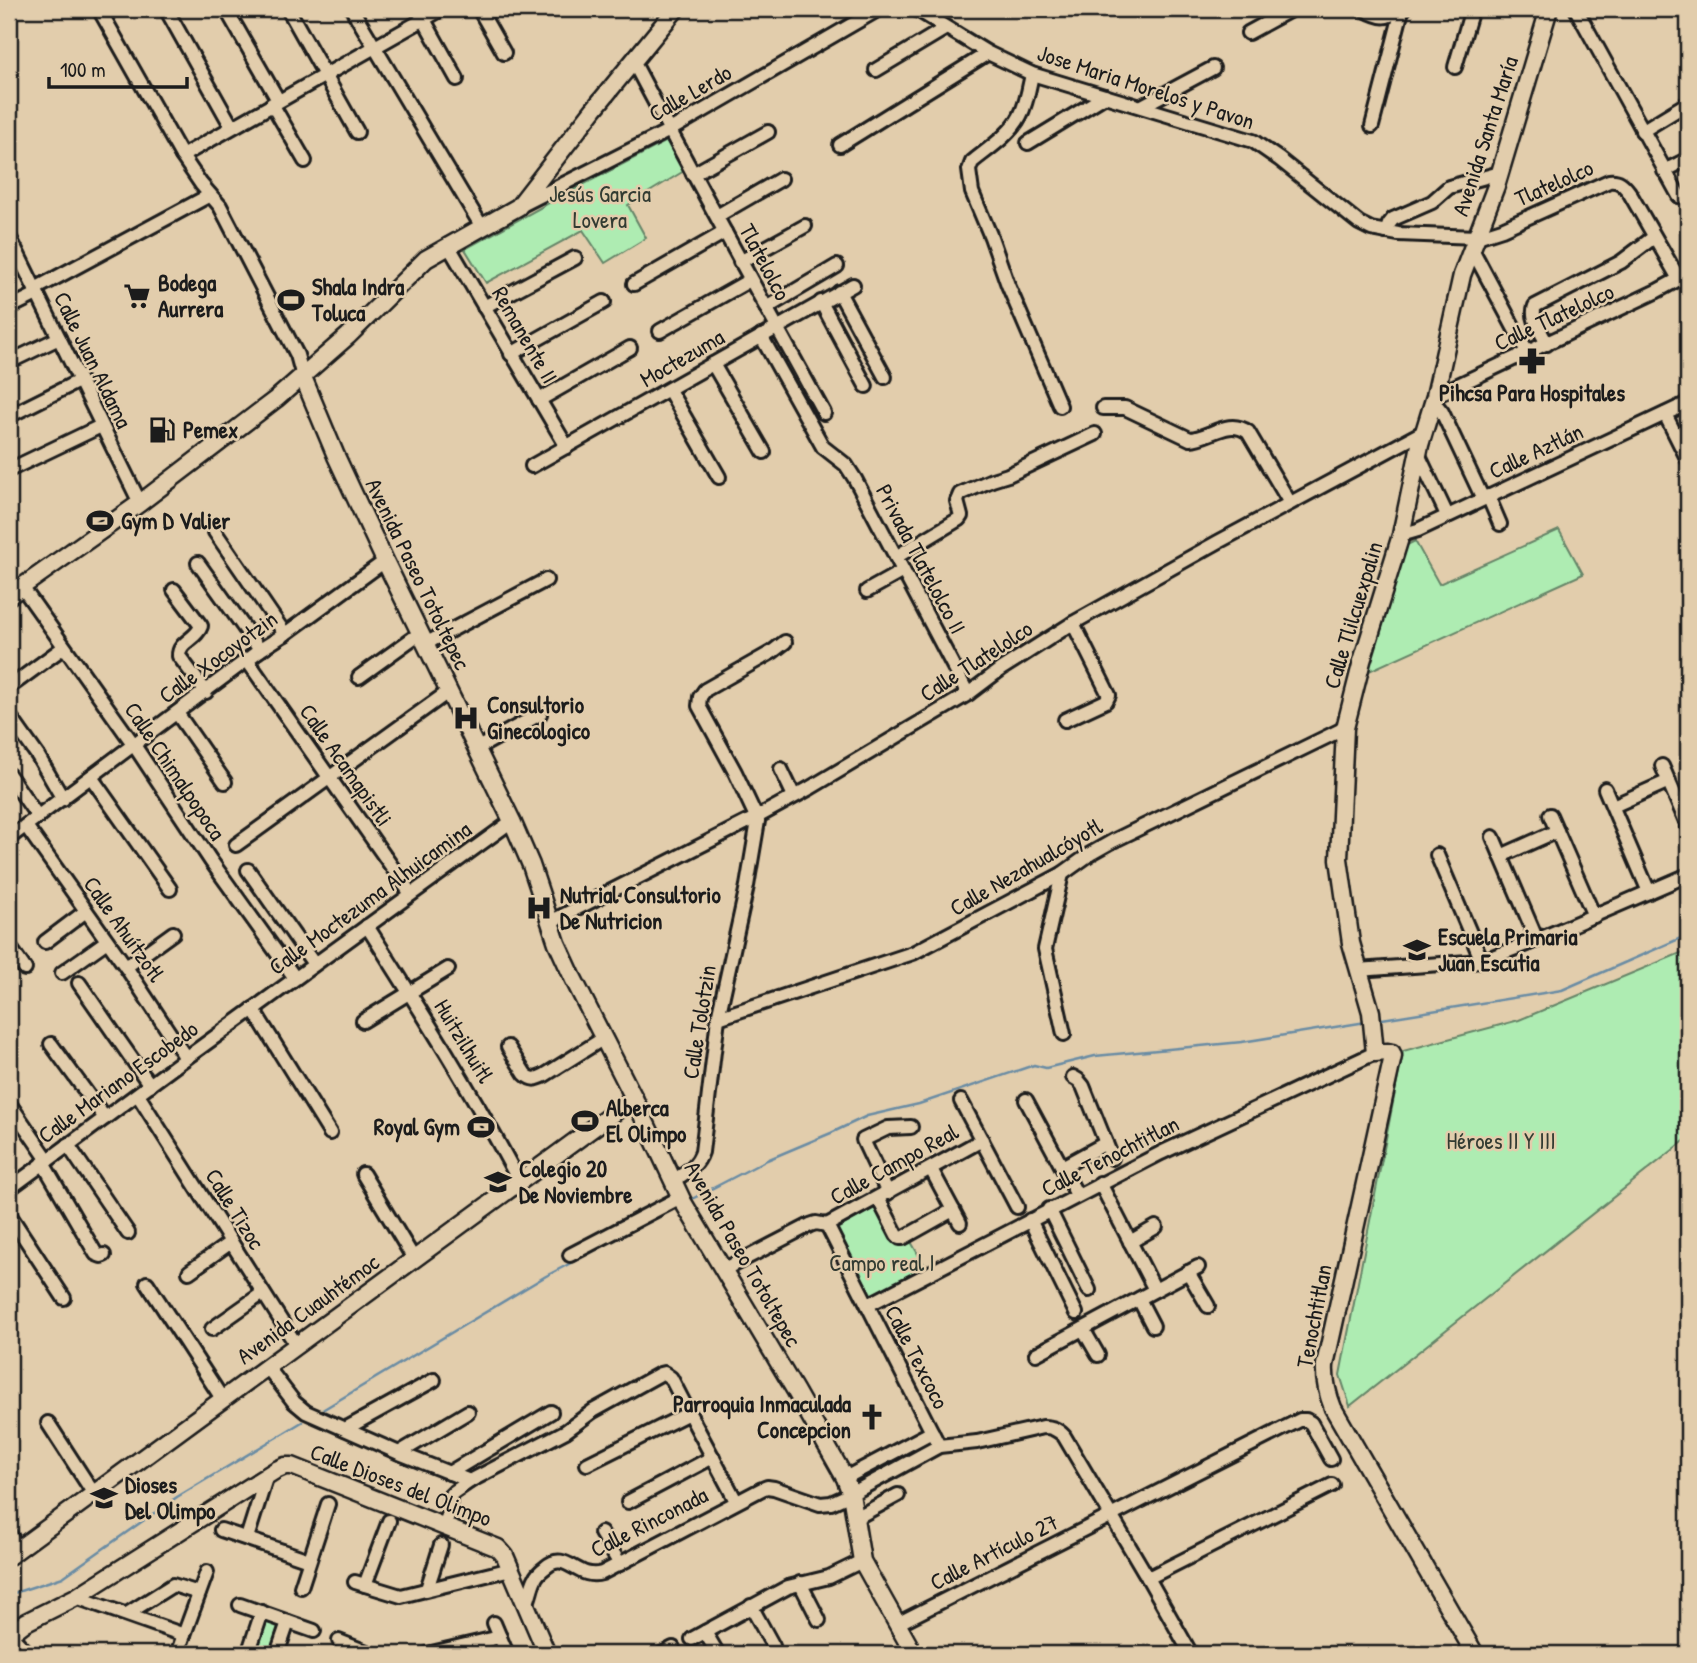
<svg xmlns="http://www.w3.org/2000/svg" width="1697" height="1663" font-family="'Patrick Hand',sans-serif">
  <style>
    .green { fill: #aeecb2; stroke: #658467; stroke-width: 2 }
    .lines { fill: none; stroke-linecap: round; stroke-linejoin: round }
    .stream { stroke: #6a8ca4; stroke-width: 2.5 }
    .minor-casing { stroke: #1c1c1c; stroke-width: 18 }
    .major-casing { stroke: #1c1c1c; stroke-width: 21 }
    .minor { stroke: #e2cdac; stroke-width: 12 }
    .major { stroke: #e2cdac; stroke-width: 16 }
    .labels { text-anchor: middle; stroke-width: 5; stroke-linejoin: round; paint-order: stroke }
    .street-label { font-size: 23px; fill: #1c1c1c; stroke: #e2cdac }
    .park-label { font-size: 23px; fill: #323b32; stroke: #e2cdac }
    .poi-label { font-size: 23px; font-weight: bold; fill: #1c1c1c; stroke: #e2cdac; text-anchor: start }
  </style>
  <rect width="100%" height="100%" fill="#e2cdac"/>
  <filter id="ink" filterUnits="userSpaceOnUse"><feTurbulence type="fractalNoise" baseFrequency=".0143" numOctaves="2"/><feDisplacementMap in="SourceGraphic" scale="14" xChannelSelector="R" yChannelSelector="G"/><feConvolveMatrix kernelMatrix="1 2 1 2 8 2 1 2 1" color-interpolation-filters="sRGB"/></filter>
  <g filter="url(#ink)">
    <g class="green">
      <path d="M667,141L684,171L628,205L646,238L605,263L583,230L486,283L465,249L567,193Z"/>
      <path d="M1559,530L1583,574L1367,672L1403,547L1415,541L1439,584Z"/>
      <path d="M1688,950V1138L1350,1406L1340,1375L1403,1051L1519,1020Z"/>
      <path d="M876,1207L894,1241L901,1243L910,1240L926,1268L871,1297L837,1228Z"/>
      <path d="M267,1621L281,1627L272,1654H255Z"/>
    </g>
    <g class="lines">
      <g class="stream">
        <path d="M1376,1020L1562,990L1688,935"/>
        <path d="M690,1200L767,1160L831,1133L867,1116L919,1104L1034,1065L1046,1068L1095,1056L1242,1042L1366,1022"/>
        <path d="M319,1412L546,1276L678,1207"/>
        <path d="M9,1598L14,1593L63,1577L177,1497L302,1422"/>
      </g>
      <g class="minor-casing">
        <g id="minor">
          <path d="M99,9L182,156L201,184L220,206L297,355L303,377"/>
          <path d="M166,9L232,127"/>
          <path d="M226,9L278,100"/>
          <path d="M288,9L357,132"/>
          <path d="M352,9L482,227"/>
          <path d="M418,9L457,79"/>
          <path d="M479,9L504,53"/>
          <path d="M916,9L988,53L1032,74L1253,141L1279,159L1359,223L1371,229L1398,234L1477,237L1502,229L1609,181C1619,180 1623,184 1629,192L1679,279"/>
          <path d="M1363,9C1382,19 1385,19 1404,9"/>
          <path d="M1576,9L1679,196"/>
          <path d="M1248,33L1292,9"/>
          <path d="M633,61C695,179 760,296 824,413"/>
          <path d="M1455,67L1472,9"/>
          <path d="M876,70L946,28"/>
          <path d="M1032,74C1029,88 1027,103 1020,116C1010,135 988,149 972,162L969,170L972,192L991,237L1008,285L1060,406"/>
          <path d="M272,104L305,161"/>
          <path d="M1142,106L1213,68"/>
          <path d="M1372,126L1402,10"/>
          <path d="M1642,131L1688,103"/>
          <path d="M1028,143L1105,96"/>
          <path d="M840,145L988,53"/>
          <path d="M182,156L442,9"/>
          <path d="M1664,171L1688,159"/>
          <path d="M693,174L768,132"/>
          <path d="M522,205L670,130L879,9"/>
          <path d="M717,216L781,179"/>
          <path d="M1386,232L1389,224L1393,219L1432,202L1449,187L1500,173"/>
          <path d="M9,236L140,503"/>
          <path d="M448,245L567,447"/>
          <path d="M1472,249L1527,352"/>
          <path d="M740,262L805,226"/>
          <path d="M634,284L725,232"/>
          <path d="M35,289L210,195"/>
          <path d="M839,292L885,377"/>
          <path d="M821,302L866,386"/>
          <path d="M484,307L575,258"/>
          <path d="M9,308L37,294"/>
          <path d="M766,308L837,266"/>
          <path d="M660,331L750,280"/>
          <path d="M761,336L823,447L846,465L855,479L968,694"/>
          <path d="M1547,344C1542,333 1530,318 1535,306L1621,262L1654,237"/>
          <path d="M511,354L604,302"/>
          <path d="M9,362L59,338"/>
          <path d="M713,364L764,452"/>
          <path d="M669,390L719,477"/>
          <path d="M1435,396L1657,291L1679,279L1688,270"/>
          <path d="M539,400L630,348"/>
          <path d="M1433,403L1438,407L1442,412L1483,499"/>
          <path d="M1103,408H1125L1190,439C1210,438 1228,418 1248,432L1290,503"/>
          <path d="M1665,414L1688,460"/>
          <path d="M9,416L79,381"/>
          <path d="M1418,454L1447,515"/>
          <path d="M532,466L853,285"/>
          <path d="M9,470L101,426"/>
          <path d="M1488,496L1500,524"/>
          <path d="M215,532L285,634"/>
          <path d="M1401,535L1418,530L1688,403"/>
          <path d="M896,557L959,519L961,516L957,501L960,494L992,480L1008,475L1095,434"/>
          <path d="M198,563L260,650"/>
          <path d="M22,587L134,745L211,861L295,978"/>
          <path d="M174,590L201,626C197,639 178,642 179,656L206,692"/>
          <path d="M867,591L903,571"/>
          <path d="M425,644L546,580"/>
          <path d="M247,660L411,894"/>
          <path d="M359,677L420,633"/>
          <path d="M15,683L64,647"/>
          <path d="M177,713L225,782"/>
          <path d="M9,715L38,756L63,799"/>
          <path d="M1065,720L1106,701L1109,695L1073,623"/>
          <path d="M476,749L540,714"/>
          <path d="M1662,766L1688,826"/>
          <path d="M781,769L794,796"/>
          <path d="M9,775L38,817"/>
          <path d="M91,777L170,889"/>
          <path d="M1605,789L1649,892"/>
          <path d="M1613,806L1669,781"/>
          <path d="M1550,815L1594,916"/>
          <path d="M26,826L126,967L186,1058"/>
          <path d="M1493,837L1537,940"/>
          <path d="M9,838L260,650L285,634L385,561"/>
          <path d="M236,845L448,692"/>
          <path d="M1437,855L1482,961"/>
          <path d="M1501,856L1557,831"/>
          <path d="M248,870L314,964"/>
          <path d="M1062,874L1045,949L1064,1034"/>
          <path d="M550,922L757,817L810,788L968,694L1001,669L1073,623L1218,542L1423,432"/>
          <path d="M367,926C420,1009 473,1093 519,1181"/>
          <path d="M45,942L86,911"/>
          <path d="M9,946L25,969"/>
          <path d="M126,967L173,933"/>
          <path d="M1358,970L1482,961L1537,940L1688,875"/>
          <path d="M62,973L107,941"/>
          <path d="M79,983L150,1085"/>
          <path d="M253,1009L330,1133"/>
          <path d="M718,1018L913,953L1062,874L1090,854L1113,841L1345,728"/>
          <path d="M363,1021L448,969"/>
          <path d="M51,1044L105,1118"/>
          <path d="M508,1047L525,1074C532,1081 537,1079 545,1075L604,1038"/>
          <path d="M1073,1077L1078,1080L1083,1086L1112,1158"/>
          <path d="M138,1095L297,1346"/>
          <path d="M1026,1100L1077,1195"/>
          <path d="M961,1101L1017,1207"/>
          <path d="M9,1103L48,1160"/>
          <path d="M68,1145L128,1233"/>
          <path d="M43,1163L96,1254L101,1256L104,1255"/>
          <path d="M1062,1167L1106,1143"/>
          <path d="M931,1169L960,1223"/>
          <path d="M363,1174L414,1259"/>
          <path d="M673,1181C686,1172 697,1167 702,1152L718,1018L747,886L758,821L735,772L699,706L700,697L705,690L772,652L785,642"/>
          <path d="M1100,1183L1155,1290"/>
          <path d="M9,1189L186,1058L512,821"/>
          <path d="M888,1193L863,1140L888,1128L911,1127"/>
          <path d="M878,1198L897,1235L900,1238H903L953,1210"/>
          <path d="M1049,1209L1089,1290"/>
          <path d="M9,1214L64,1298"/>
          <path d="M1030,1220L1076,1313"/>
          <path d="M827,1225L939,1446"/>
          <path d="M827,1225L982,1140"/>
          <path d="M1130,1242L1156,1227"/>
          <path d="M570,1255L681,1197"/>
          <path d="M723,1270L810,1225L816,1223L827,1225"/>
          <path d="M189,1272L231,1242"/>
          <path d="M1188,1272L1208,1306"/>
          <path d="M147,1283L223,1400"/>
          <path d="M1139,1299L1153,1326"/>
          <path d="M868,1305L1161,1153L1375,1053"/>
          <path d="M212,1329L263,1293"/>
          <path d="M1083,1329L1098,1355"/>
          <path d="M1036,1354L1198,1267"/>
          <path d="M268,1368L294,1402L306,1412L399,1453L470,1481"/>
          <path d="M48,1423L94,1494"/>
          <path d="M345,1429L434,1380"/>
          <path d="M399,1453L468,1412"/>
          <path d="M587,1464L689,1413L736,1501"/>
          <path d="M449,1473L551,1412"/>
          <path d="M845,1478L932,1432"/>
          <path d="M628,1502L713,1457"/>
          <path d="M854,1519L898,1495"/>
          <path d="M444,1526L449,1513L450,1496L454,1492L470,1481L566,1431L593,1411L660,1374L664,1373L671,1378L689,1413"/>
          <path d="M221,1530L309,1560"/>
          <path d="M9,1533L18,1549"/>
          <path d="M601,1533L620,1564"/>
          <path d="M247,1538L266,1478"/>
          <path d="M1148,1578L1332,1485"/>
          <path d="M355,1582L401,1596L511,1569"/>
          <path d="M800,1583L819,1620"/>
          <path d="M365,1585L389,1521"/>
          <path d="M301,1587L328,1504"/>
          <path d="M427,1589L441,1545"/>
          <path d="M76,1597L184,1635"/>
          <path d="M240,1605L314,1631"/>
          <path d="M526,1605C530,1597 531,1587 535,1579C537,1574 542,1570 546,1567C566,1549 577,1581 602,1573L762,1489L767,1487L774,1488L820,1504L831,1503L851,1494L939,1446L977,1442L1043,1427C1052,1427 1057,1429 1064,1436L1148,1578L1191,1654"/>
          <path d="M751,1606L773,1646"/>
          <path d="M127,1614L173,1585L199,1593"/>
          <path d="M494,1623L507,1654"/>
          <path d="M897,1624L1300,1420H1306L1311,1423L1331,1459"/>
          <path d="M705,1632L718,1654"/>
          <path d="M9,1634L26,1651L27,1654"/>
          <path d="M692,1639L788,1587L829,1577L862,1561"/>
          <path d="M339,1641L372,1654"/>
          <path d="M177,1654L207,1572"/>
          <path d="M248,1654L262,1612"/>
          <path d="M277,1654L288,1622"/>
          <path d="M427,1654L500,1637"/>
          <path d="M662,1654L673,1648"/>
        </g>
      </g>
      <g class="major-casing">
        <g id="major">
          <path d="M303,377L336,456L385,561L512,821L531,865L557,943L573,978L634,1098L683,1202L795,1390L845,1478L851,1494L862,1561L914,1654"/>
          <path d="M9,596L140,503L276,399L348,336L426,259L518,207L594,109L676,9"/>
          <path d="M1388,1052L1375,1053L1371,1012L1351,943L1339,859L1345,728L1362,661L1401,535L1420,445L1435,396L1462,275L1496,186L1549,9"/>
          <path d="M1392,1053L1393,1056L1325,1365C1324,1381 1327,1393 1333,1408L1475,1654"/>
          <path d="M9,1556L634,1098"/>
          <path d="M9,1635L26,1622L76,1597L276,1470L285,1466H292L498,1548L505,1556L547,1654"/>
        </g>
      </g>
      <use href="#minor" class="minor"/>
      <use href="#major" class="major"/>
    </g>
  </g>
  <defs>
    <g id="supermarket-bare" transform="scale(2.1)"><path d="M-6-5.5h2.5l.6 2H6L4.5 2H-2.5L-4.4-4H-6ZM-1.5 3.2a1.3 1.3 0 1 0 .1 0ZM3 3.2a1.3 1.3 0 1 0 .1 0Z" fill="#1c1c1c" stroke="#e2cdac" stroke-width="2.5" paint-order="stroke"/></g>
    <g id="stadium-bare" transform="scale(2.1)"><path d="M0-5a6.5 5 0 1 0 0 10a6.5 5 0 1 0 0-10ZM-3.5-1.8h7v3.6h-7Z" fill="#1c1c1c" stroke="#e2cdac" stroke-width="2.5" paint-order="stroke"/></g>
    <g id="pharmacy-bare" transform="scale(2.1)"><path d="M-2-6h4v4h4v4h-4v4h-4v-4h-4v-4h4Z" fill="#1c1c1c" stroke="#e2cdac" stroke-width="2.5" paint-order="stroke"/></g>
    <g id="fuel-bare" transform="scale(2.1)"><path d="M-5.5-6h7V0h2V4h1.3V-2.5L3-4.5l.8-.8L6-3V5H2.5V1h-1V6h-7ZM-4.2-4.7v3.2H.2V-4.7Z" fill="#1c1c1c" stroke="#e2cdac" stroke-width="2.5" paint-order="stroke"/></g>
    <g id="hospital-bare" transform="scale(2.1)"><path d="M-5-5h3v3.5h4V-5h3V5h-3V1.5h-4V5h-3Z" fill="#1c1c1c" stroke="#e2cdac" stroke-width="2.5" paint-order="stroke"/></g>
    <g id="school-bare" transform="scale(2.1)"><path d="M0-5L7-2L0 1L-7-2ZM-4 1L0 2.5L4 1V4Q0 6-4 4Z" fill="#1c1c1c" stroke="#e2cdac" stroke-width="2.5" paint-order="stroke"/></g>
    <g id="church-bare" transform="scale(2.1)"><path d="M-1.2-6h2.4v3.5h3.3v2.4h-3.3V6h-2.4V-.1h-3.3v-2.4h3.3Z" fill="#1c1c1c" stroke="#e2cdac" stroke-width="2.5" paint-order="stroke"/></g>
  </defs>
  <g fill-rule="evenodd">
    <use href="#supermarket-bare" x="137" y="296"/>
    <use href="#stadium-bare" x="291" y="300"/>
    <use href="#pharmacy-bare" x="1532" y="361"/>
    <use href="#fuel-bare" x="162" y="430"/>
    <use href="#stadium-bare" x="100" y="521"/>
    <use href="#hospital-bare" x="466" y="718"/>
    <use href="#hospital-bare" x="539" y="908"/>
    <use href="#school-bare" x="1417" y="950"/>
    <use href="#stadium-bare" x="585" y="1121"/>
    <use href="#stadium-bare" x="481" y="1127"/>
    <use href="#school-bare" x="498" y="1182"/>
    <use href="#church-bare" x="872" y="1417"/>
    <use href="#school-bare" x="104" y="1498"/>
  </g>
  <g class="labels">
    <g class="street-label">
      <text transform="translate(1146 87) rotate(18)" y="8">Jose Maria Morelos y Pavon</text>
      <text transform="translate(690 93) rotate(-30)" y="8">Calle Lerdo</text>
      <text transform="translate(1485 136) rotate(-72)" y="8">Avenida Santa María</text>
      <text transform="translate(1554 183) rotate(-24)" y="8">Tlatelolco</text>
      <text transform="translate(765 262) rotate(62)" y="8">Tlatelolco</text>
      <text transform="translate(1554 317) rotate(-25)" y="8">Calle Tlatelolco</text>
      <text transform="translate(525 335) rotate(60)" y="8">Remanente II</text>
      <text transform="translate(682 358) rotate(-30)" y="8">Moctezuma</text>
      <text transform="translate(93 360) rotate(64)" y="8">Calle Juan Aldama</text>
      <text transform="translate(1536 451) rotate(-25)" y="8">Calle Aztlán</text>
      <text transform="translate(921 559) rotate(62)" y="8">Privada Tlatelolco II</text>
      <text transform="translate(418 574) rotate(64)" y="8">Avenida Paseo Totoltepec</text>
      <text transform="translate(1353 615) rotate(-73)" y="8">Calle Tlilcuexpalin</text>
      <text transform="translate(218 657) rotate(-36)" y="8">Calle Xocoyotzin</text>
      <text transform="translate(976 661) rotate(-33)" y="8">Calle Tlatelolco</text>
      <text transform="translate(346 765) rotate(55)" y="8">Calle Acamapistli</text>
      <text transform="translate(175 771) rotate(56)" y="8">Calle Chimalpopoca</text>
      <text transform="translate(1026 867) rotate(-30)" y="8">Calle Nezahualcóyotl</text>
      <text transform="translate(370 898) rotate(-36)" y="8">Calle Moctezuma Alhuicamina</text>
      <text transform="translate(124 929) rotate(55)" y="8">Calle Ahuítzotl</text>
      <text transform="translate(699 1022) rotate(-81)" y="8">Calle Tolotzin</text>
      <text transform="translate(464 1041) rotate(59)" y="8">Huitzilhuitl</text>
      <text transform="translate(118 1082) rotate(-36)" y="8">Calle Mariano Escobedo</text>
      <text transform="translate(1110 1156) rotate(-27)" y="8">Calle Tenochtitlan</text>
      <text transform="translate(894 1164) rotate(-29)" y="8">Calle Campo Real</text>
      <text transform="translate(235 1209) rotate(58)" y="8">Calle Tizoc</text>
      <text transform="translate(743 1254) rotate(60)" y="8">Avenida Paseo Totoltepec</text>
      <text transform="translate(308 1309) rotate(-36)" y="8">Avenida Cuauhtémoc</text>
      <text transform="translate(1314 1316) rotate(-79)" y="8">Tenochtitlan</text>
      <text transform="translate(917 1357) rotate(63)" y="8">Calle Texcoco</text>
      <text transform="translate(401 1485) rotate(21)" y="8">Calle Dioses del Olimpo</text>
      <text transform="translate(649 1522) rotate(-27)" y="8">Calle Rinconada</text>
      <text transform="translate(994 1552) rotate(-27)" y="8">Calle Artículo 27</text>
    </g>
    <g class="park-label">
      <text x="600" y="202">Jesús Garcia<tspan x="600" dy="26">Lovera</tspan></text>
      <text x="1501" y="1149">Héroes II Y III</text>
      <text x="882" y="1271">Campo real I</text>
    </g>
    <g class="poi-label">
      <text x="158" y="291">Bodega<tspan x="158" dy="26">Aurrera</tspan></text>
      <text x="312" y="295">Shala Indra<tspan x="312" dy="26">Toluca</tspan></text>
      <text x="1532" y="401" text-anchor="middle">Pihcsa Para Hospitales</text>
      <text x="183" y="438">Pemex</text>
      <text x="121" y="529">Gym D Valier</text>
      <text x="487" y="713">Consultorio<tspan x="487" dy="26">Ginecologico</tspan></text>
      <text x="560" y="903">Nutrial Consultorio<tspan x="560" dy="26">De Nutricion</tspan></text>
      <text x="1438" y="945">Escuela Primaria<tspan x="1438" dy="26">Juan Escutia</tspan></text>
      <text x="606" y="1116">Alberca<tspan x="606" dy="26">El Olimpo</tspan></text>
      <text x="460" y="1135" text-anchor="end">Royal Gym</text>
      <text x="519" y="1177">Colegio 20<tspan x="519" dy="26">De Noviembre</tspan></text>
      <text x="851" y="1412" text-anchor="end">Parroquia Inmaculada<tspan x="851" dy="26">Concepcion</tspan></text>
      <text x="125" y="1493">Dioses<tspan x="125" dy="26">Del Olimpo</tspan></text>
    </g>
  </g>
  <rect width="1697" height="1663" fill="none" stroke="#e2cdac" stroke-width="35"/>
  <rect x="18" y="18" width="1662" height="1628" fill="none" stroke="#1c1c1c" stroke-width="2.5" filter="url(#ink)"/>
  <path d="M49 77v10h138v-10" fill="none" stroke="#1c1c1c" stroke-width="3.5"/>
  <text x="60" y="77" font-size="21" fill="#1c1c1c" stroke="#e2cdac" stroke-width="5" paint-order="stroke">100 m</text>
</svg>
